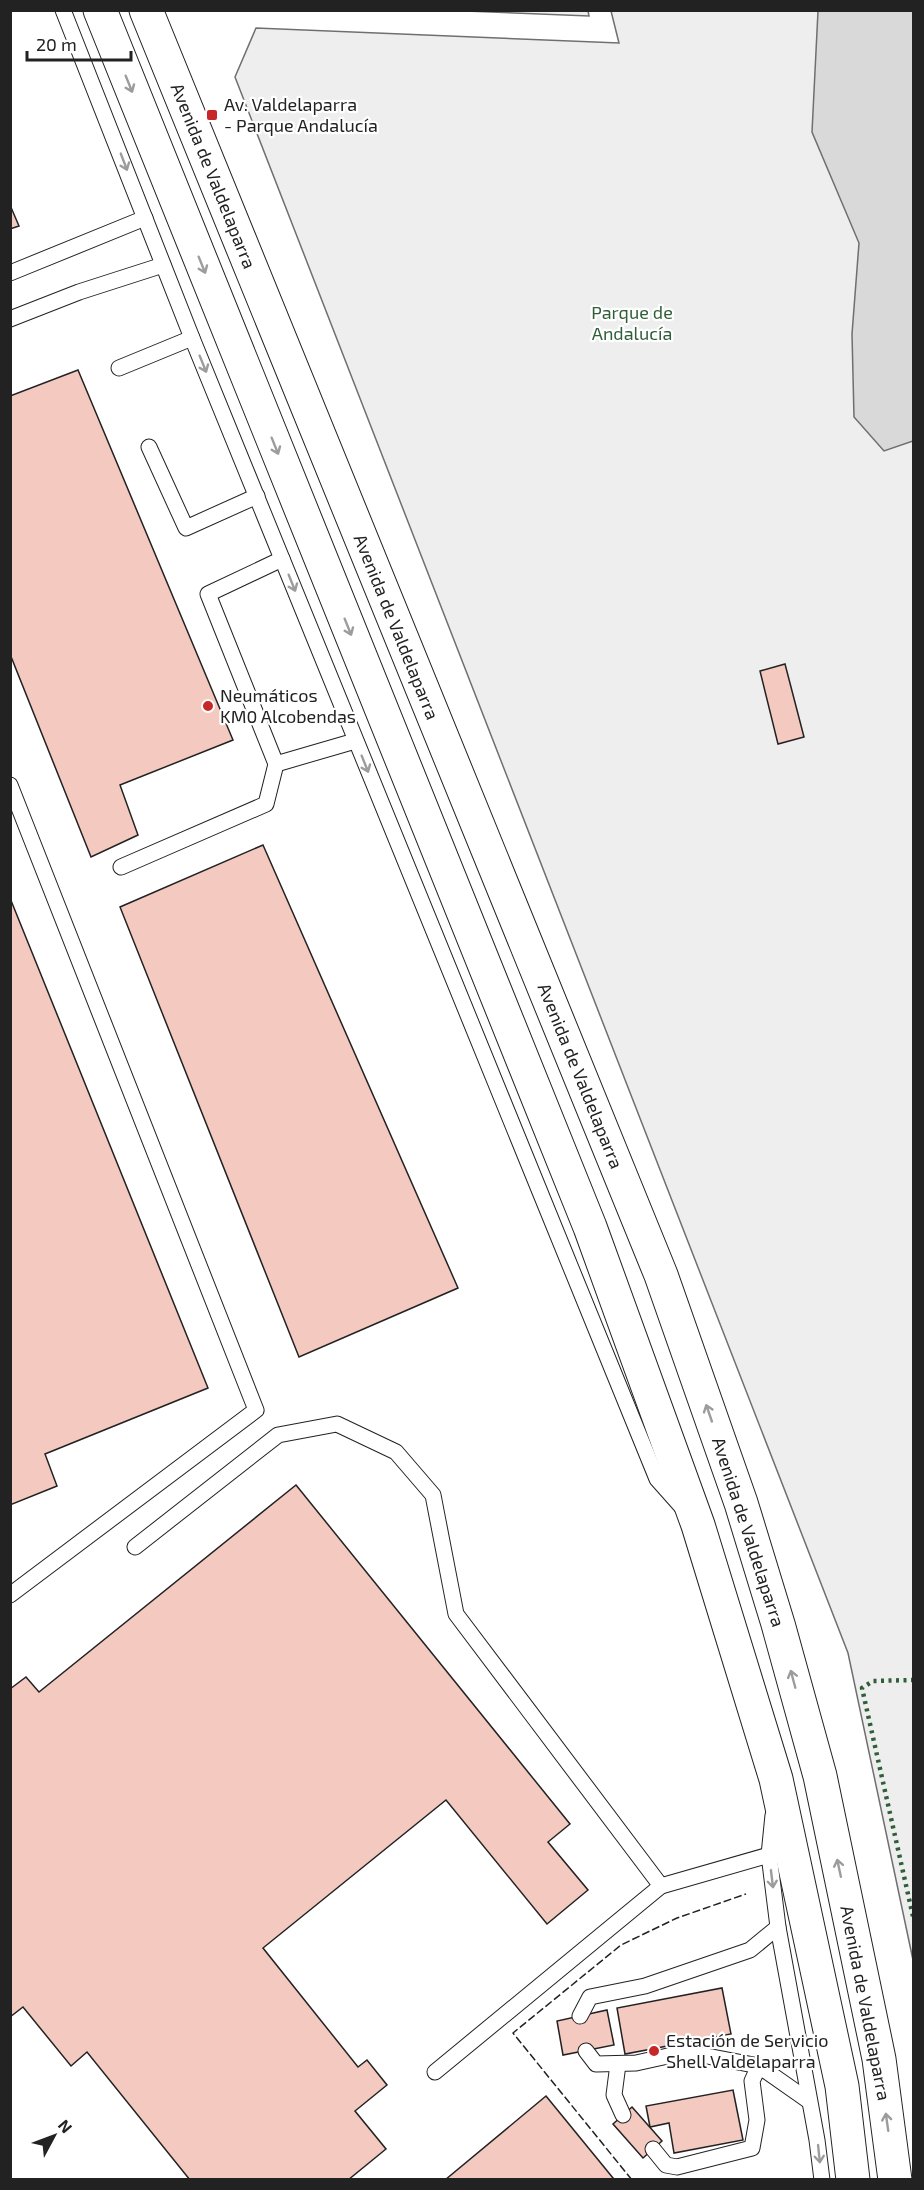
<svg xmlns="http://www.w3.org/2000/svg" width="924" height="2190" font-family="'Exo 2',sans-serif">
  <style>
    .green { fill: #eee; stroke: #6f6f6f; stroke-width: 1.5 }
    .water { fill: #d9d9d9; stroke: #6f6f6f; stroke-width: 1.5 }
    .building { fill: #f3c9c0; stroke: #222; stroke-width: 1.5 }
    .lines { fill: none; stroke-linecap: round; stroke-linejoin: round }
    .service-casing { stroke: #222; stroke-width: 17 }
    .trunk-casing { stroke: #222; stroke-width: 35 }
    .service { stroke: #fff; stroke-width: 15 }
    .trunk { stroke: #fff; stroke-width: 33 }
    .hedge { stroke: #2f5e38; stroke-width: 4.5; stroke-dasharray: 3 4.5; stroke-linecap: butt }
    .fence { stroke: #222; stroke-width: 1.5; stroke-dasharray: 8 3; stroke-linecap: butt }
    .oneway { stroke: #9c9c9c }
    .poi-dot { fill: #c62828; stroke: #fff; stroke-width: 2 }
    .labels { text-anchor: middle; stroke-width: 4.5; stroke-linejoin: round; paint-order: stroke }
    .poi-label { font-size: 18px; fill: #222; stroke: #fff; text-anchor: start }
    .street-label { font-size: 18px; fill: #222; stroke: #fff }
    .park-label { font-size: 18px; fill: #2f5e38; stroke: #fff }
  </style>
  <rect width="100%" height="100%" fill="#fff"/>
  <g class="green">
    <path d="M588,11L589,16L465,11L588,10Z"/>
    <path d="M611,11H913V1960L848,1653L235,77L256,28L619,43Z"/>
  </g>
  <path class="water" d="M818,11H913V441L884,451L854,417L852,334L859,243L812,132Z"/>
  <g class="building">
    <path d="M10,205L19,226L10,229Z"/>
    <path d="M78,370L233,740L120,785L138,835L91,857L10,654V396Z"/>
    <path d="M785,664L804,737L778,744L760,671Z"/>
    <path d="M263,845L458,1288L299,1357L120,907Z"/>
    <path d="M10,898L208,1388L45,1454L57,1486L10,1505Z"/>
    <path d="M296,1485L570,1824L548,1842L588,1890L547,1924L446,1800L263,1948L358,2067L367,2060L387,2085L355,2111L386,2149L348,2180H190L87,2052L71,2066L23,2007L10,2017V1689L26,1677L39,1692Z"/>
    <path d="M722,1988L731,2034L625,2054L617,2008Z"/>
    <path d="M607,2010L614,2045L563,2055L557,2021Z"/>
    <path d="M733,2090L743,2140L674,2153L669,2123L650,2127L646,2106Z"/>
    <path d="M546,2096L613,2178L611,2180H445Z"/>
    <path d="M632,2107L662,2141L643,2158L613,2124Z"/>
  </g>
  <g class="lines">
    <g class="service-casing">
      <g id="service">
        <path d="M63,10L192,338L657,1479L681,1506"/>
        <path d="M10,273L145,218"/>
        <path d="M10,319L79,292L163,265"/>
        <path d="M119,368L192,338"/>
        <path d="M149,447L186,528L257,496"/>
        <path d="M282,559L208,594L276,764L355,741"/>
        <path d="M10,785L256,1410L10,1595"/>
        <path d="M121,867L266,804L276,764"/>
        <path d="M135,1547L278,1435L337,1424L396,1452L433,1495L456,1614L661,1886"/>
        <path d="M773,1815L769,1855L778,1927L817,2140L822,2180"/>
        <path d="M580,2016L590,1997L645,1986L750,1950L778,1927"/>
        <path d="M586,2051L596,2064L636,2063L686,2052L759,2066L809,2101"/>
        <path d="M618,2064L614,2095L623,2115"/>
        <path d="M435,2072L661,1886L769,1855"/>
        <path d="M653,2149L666,2165L677,2167L752,2148L757,2120L752,2081L759,2066"/>
      </g>
    </g>
    <g class="trunk-casing">
      <g id="trunk">
        <path d="M100,10L590,1227L698,1525L776,1779L842,2086L853,2180"/>
        <path d="M146,10L661,1275L741,1503L778,1624L820,1776L879,2059L895,2180"/>
      </g>
    </g>
    <use href="#service" class="service"/>
    <use href="#trunk" class="trunk"/>
    <path class="hedge" d="M914,1680L873,1681L862,1688L914,1921"/>
    <path class="fence" d="M632,2180L513,2033L621,1945L677,1918L746,1894"/>
  </g>
  <defs><path id="oneway-shaft" d="M-6 0H5M1.5-3L5.5 0L1.5 3" fill="none" stroke-width="1.6" stroke-linecap="round" stroke-linejoin="round" transform="scale(1.5)"/></defs>
  <g class="oneway">
    <use href="#oneway-shaft" transform="translate(129 84) rotate(68)"/>
    <use href="#oneway-shaft" transform="translate(124 162) rotate(69)"/>
    <use href="#oneway-shaft" transform="translate(202 265) rotate(68)"/>
    <use href="#oneway-shaft" transform="translate(203 364) rotate(68)"/>
    <use href="#oneway-shaft" transform="translate(275 446) rotate(68)"/>
    <use href="#oneway-shaft" transform="translate(292 583) rotate(68)"/>
    <use href="#oneway-shaft" transform="translate(348 627) rotate(68)"/>
    <use href="#oneway-shaft" transform="translate(365 764) rotate(68)"/>
    <use href="#oneway-shaft" transform="translate(709 1413) rotate(-109)"/>
    <use href="#oneway-shaft" transform="translate(793 1679) rotate(-105)"/>
    <use href="#oneway-shaft" transform="translate(839 1868) rotate(-102)"/>
    <use href="#oneway-shaft" transform="translate(772 1879) rotate(83)"/>
    <use href="#oneway-shaft" transform="translate(887 2122) rotate(-98)"/>
    <use href="#oneway-shaft" transform="translate(819 2154) rotate(84)"/>
  </g>
  <g class="poi-dot">
    <rect x="206" y="109" width="12" height="12" rx="3"/>
    <circle cx="208" cy="706" r="6"/>
    <circle cx="654" cy="2051" r="6"/>
  </g>
  <g class="labels">
    <g class="poi-label">
      <text x="224" y="111">Av. Valdelaparra<tspan x="224" dy="21">- Parque Andalucía</tspan></text>
      <text x="220" y="702">Neumáticos<tspan x="220" dy="21">KM0 Alcobendas</tspan></text>
      <text x="666" y="2047">Estación de Servicio<tspan x="666" dy="21">Shell Valdelaparra</tspan></text>
    </g>
    <g class="street-label">
      <text transform="translate(213 176) rotate(68)" y="6">Avenida de Valdelaparra</text>
      <text transform="translate(396 627) rotate(68)" y="6">Avenida de Valdelaparra</text>
      <text transform="translate(580 1076) rotate(68)" y="6">Avenida de Valdelaparra</text>
      <text transform="translate(748 1532) rotate(72)" y="6">Avenida de Valdelaparra</text>
      <text transform="translate(865 2003) rotate(79)" y="6">Avenida de Valdelaparra</text>
    </g>
    <g class="park-label">
      <text x="632" y="319">Parque de<tspan x="632" dy="21">Andalucía</tspan></text>
    </g>
  </g>
  <rect width="924" height="2190" fill="none" stroke="#222222" stroke-width="24"/>
  <g transform="translate(54 2136) rotate(49)" stroke="#ffffff" stroke-width="4.5" paint-order="stroke">
  <path d="M0-4.5L10 22L0 15L-10 22Z" fill="#222222"/>
  <text y="-9" font-size="16" font-weight="bold" text-anchor="middle" fill="#222222">N</text>
  </g>
  <path d="M27 51v9h104v-9" fill="none" stroke="#222222" stroke-width="3"/>
  <text x="36" y="51" font-size="18" fill="#222222" stroke="#ffffff" stroke-width="4.5" paint-order="stroke">20 m</text>
</svg>
